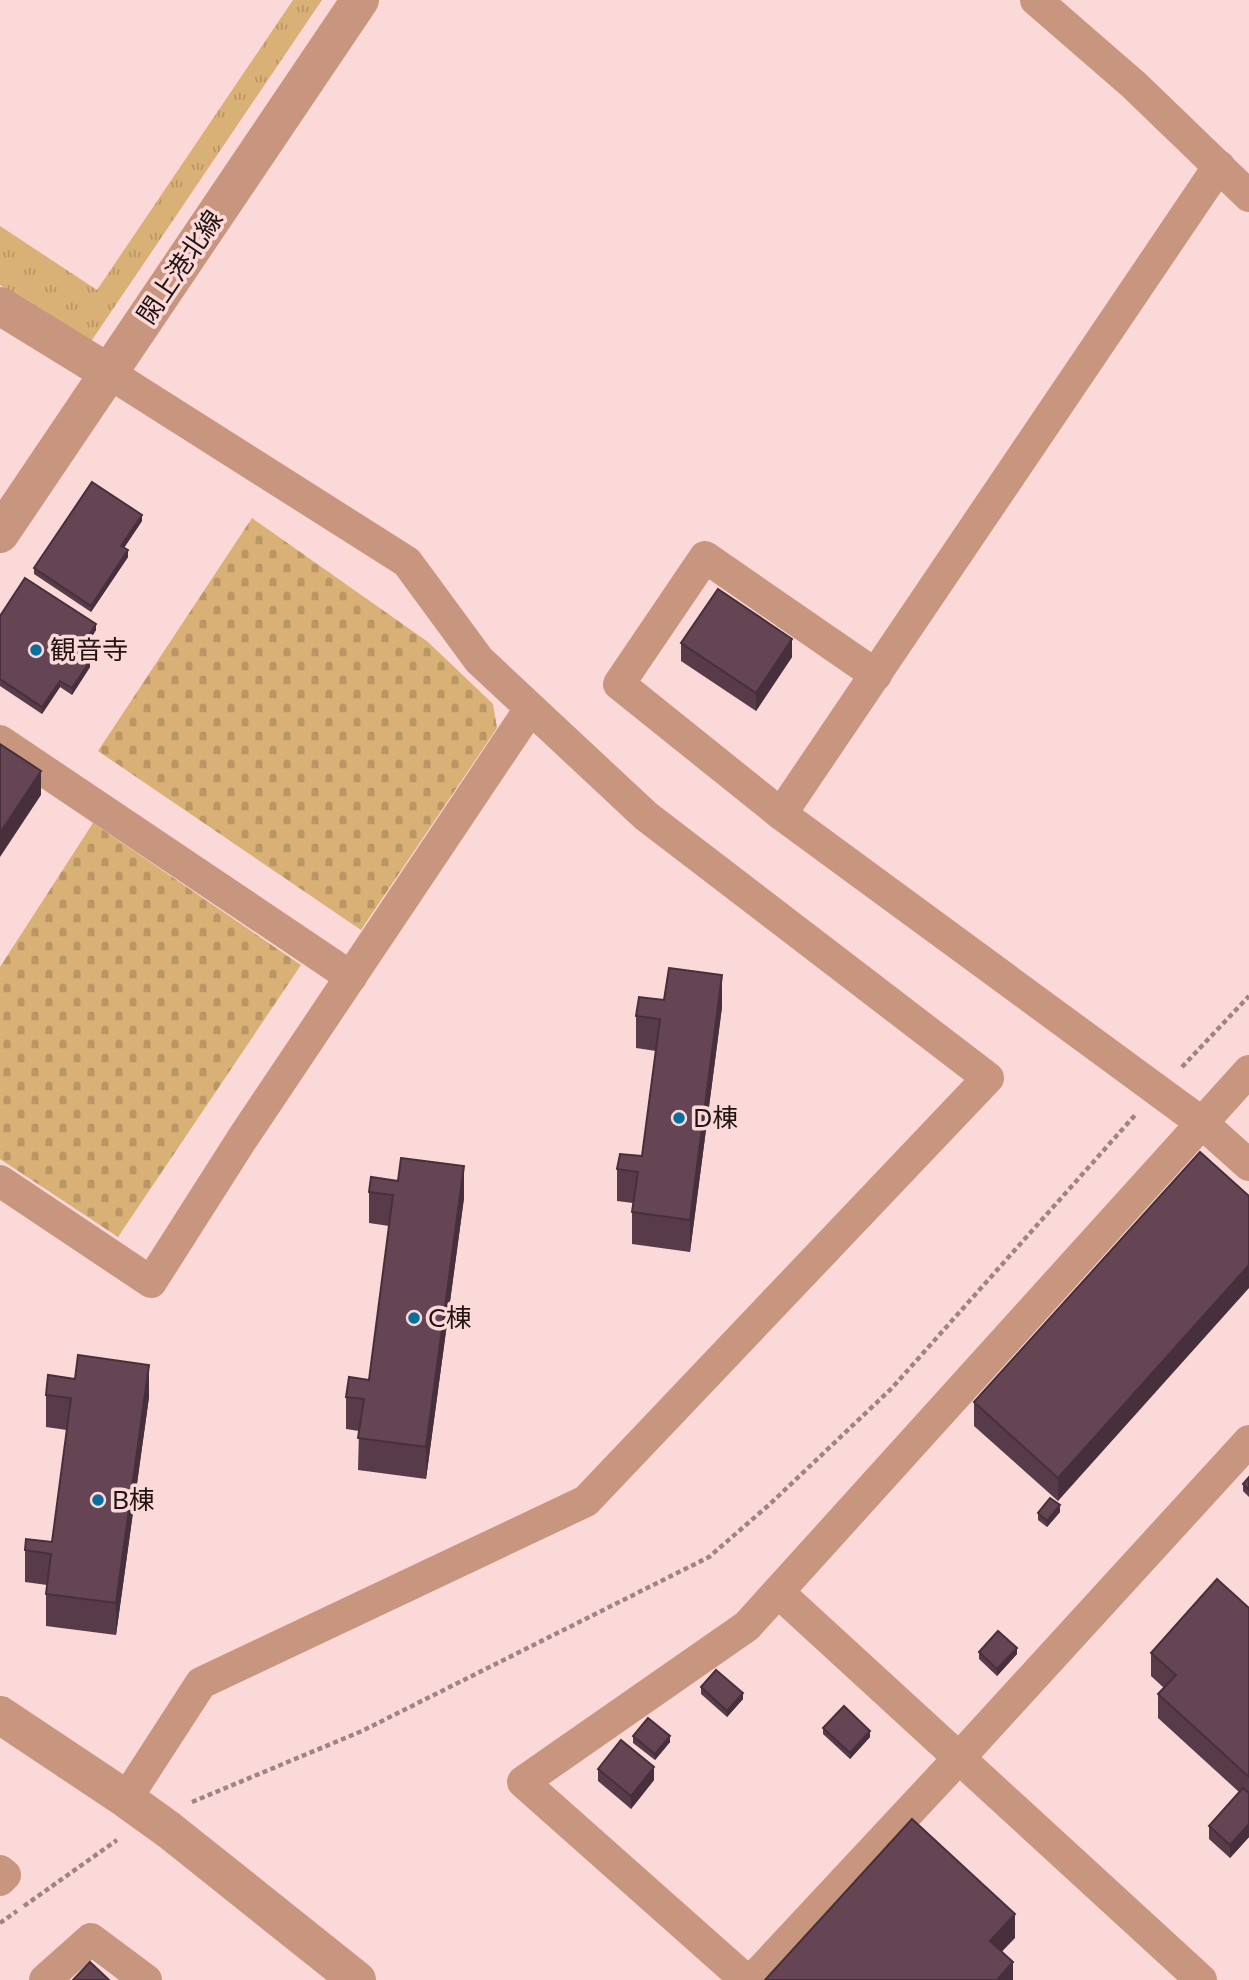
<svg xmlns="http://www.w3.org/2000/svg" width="1249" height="1980" font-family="Commissioner,'Noto Sans JP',sans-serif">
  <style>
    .grass { fill: url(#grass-tufts) }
    .cemetery { fill: url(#cemetery-stones) }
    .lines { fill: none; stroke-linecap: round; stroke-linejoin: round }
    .path { stroke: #9e8484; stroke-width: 4.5; stroke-dasharray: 5 3.5; stroke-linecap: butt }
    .minor { stroke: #c8967e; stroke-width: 32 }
    .tertiary { stroke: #c8967e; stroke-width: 38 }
    .wall { fill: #573b48 }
    .shaded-wall { fill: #47303b }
    .building { fill: #654554; stroke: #47303b; stroke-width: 2 }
    .poi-dot { fill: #076f9c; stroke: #fbd9d8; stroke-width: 2.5 }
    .labels { text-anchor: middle; stroke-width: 7; stroke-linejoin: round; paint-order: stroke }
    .street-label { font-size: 26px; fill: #231414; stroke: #fbd9d8 }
    .poi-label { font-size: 26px; fill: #231414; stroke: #fbd9d8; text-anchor: start }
  </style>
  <defs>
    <pattern id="grass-tufts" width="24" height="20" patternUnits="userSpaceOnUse" patternTransform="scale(1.75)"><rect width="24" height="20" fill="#d9b076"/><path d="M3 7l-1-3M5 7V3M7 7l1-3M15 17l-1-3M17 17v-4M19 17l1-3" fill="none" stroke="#ba9665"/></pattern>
    <pattern id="cemetery-stones" width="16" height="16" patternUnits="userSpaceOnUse" patternTransform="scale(1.75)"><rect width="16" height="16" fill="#d9b076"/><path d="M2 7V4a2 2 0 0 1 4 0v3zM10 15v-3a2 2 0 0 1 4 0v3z" fill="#ba9665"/></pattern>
  </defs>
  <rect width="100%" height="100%" fill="#fbd9d8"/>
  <path class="grass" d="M293,0H322L90,343L0,285V226L97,290Z"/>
  <g class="cemetery">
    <path d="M252,518L428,642L493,704L497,728L361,930L98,751Z"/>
    <path d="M93,823L301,965L118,1237L0,1159V967Z"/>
  </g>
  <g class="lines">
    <g class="path">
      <path d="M1182,1067L1249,996"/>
      <path d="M192,1802L362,1731L709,1557L770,1504L892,1388L1136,1114"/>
      <path d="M24,1906L117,1840"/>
      <path d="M0,1923L17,1911"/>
    </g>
    <g class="minor">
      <path d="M1036,0L1134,85L1249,196"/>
      <path d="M1219,166L781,814L1202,1123L1249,1165"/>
      <path d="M109,373L407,562L479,660L646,816L988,1078L586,1501L201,1683L126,1799"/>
      <path d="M0,741L351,977"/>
      <path d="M781,814L619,684L705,557L876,675"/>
      <path d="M0,1181L151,1282L242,1139L530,709"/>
      <path d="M778,1592L1201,1980"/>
      <path d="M0,1871L5,1875L0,1880"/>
      <path d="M45,1980L91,1939L146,1980"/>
      <path d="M746,1980L523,1782L747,1626L1249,1071"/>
      <path d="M752,1980L960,1757L1249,1441"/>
    </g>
    <g class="tertiary">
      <path d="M0,306L109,373"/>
      <path d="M0,534L360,0"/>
      <path d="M0,1715L126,1799L169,1830L357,1980"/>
    </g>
  </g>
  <g class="wall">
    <path d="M142,521L124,548L128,557L91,612L34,574V568Z"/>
    <path d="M0,616L96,630L81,655L90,667L72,695L60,687L42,714L0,686Z"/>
    <path d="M681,643L792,657L756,711L681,661Z"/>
    <path d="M722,1007L690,1252L632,1244V1212L633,1203L617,1201V1169L642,1156L656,1051L636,1048V1016Z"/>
    <path d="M1200,1152L1058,1501L974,1426V1402Z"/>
    <path d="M369,1192L464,1198L426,1479L358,1470L359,1431L346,1429V1397L369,1380L389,1226L369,1223Z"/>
    <path d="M46,1395L149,1397L116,1635L46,1626V1594L47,1585L25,1582V1550L52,1542L67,1430L46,1427Z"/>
    <path d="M1249,1477V1497L1243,1491V1484Z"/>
    <path d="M1060,1512L1047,1527L1038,1520V1513Z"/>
    <path d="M1249,1608V1837L1230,1858L1209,1839V1826L1239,1792L1158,1718V1694L1164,1688L1151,1676V1653Z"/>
    <path d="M979,1652L1017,1654L997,1676L979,1659Z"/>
    <path d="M701,1687L743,1699L727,1717L701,1694Z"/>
    <path d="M823,1728L870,1737L850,1759L823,1734Z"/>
    <path d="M633,1736L670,1742L655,1760L633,1743Z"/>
    <path d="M598,1769L654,1780L631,1809L598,1781Z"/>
  </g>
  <g class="shaded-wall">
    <path d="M142,515V521L121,552V546Z"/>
    <path d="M128,550V557L91,612V606Z"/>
    <path d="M96,624V630L78,659V653Z"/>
    <path d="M792,639V657L756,711V693Z"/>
    <path d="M90,661V667L72,695V688Z"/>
    <path d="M60,681V687L42,714V707Z"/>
    <path d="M41,771V795L0,857V833Z"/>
    <path d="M722,975V1007L690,1252V1220Z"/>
    <path d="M464,1166V1198L426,1479V1447Z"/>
    <path d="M1249,1265V1288L1058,1501V1478Z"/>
    <path d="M149,1365V1397L116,1635V1603Z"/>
    <path d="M1060,1505V1512L1047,1527V1521Z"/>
    <path d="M1017,1648V1654L997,1676V1669Z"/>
    <path d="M743,1693V1699L727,1717V1711Z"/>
    <path d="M870,1731V1737L850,1759V1753Z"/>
    <path d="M670,1736V1742L655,1760V1754Z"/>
    <path d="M654,1767V1780L631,1809V1796Z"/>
    <path d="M1249,1824V1837L1230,1858V1845Z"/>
    <path d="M1015,1914V1938L990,1964V1941Z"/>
    <path d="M1013,1962V1980H997Z"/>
  </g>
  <g class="building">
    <path d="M92,482L142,515L121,546L128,550L91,606L34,568Z"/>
    <path d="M25,578L96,624L78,653L90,661L72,688L60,681L42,707L0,679V616Z"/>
    <path d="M718,589L792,639L756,693L681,643Z"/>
    <path d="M0,744L41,771L0,833Z"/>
    <path d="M669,968L722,975L690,1220L632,1212L638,1172L617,1169L620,1154L642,1156L660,1019L636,1016L639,997L664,1000Z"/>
    <path d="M1200,1152L1249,1196V1265L1058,1478L974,1402Z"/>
    <path d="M401,1158L464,1166L426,1447L358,1438L364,1399L346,1397L349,1377L369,1380L393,1195L369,1192L371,1177L398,1181Z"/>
    <path d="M78,1355L149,1365L116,1603L46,1594L51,1554L25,1550L26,1539L52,1542L71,1398L46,1395L48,1375L75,1379Z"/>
    <path d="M1249,1477V1490L1243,1484Z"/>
    <path d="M1050,1498L1060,1505L1047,1521L1038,1513Z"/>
    <path d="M1217,1579L1249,1608V1777L1158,1694L1176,1675L1151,1653Z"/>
    <path d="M998,1631L1017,1648L997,1669L979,1652Z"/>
    <path d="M716,1670L743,1693L727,1711L701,1687Z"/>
    <path d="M844,1706L870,1731L850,1753L823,1728Z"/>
    <path d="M648,1718L670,1736L655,1754L633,1736Z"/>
    <path d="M621,1740L654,1767L631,1796L598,1769Z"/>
    <path d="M1243,1788L1249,1793V1824L1230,1845L1209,1826Z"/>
    <path d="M912,1819L1015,1914L990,1941L1013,1962L997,1980H765Z"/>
    <path d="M90,1962L109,1980H73Z"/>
  </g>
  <g class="poi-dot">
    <circle cx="36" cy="650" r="7"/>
    <circle cx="679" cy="1118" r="7"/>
    <circle cx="414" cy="1318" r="7"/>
    <circle cx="98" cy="1500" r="7"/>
  </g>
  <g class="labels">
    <g class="street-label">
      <text transform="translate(180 267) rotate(-56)" y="9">閖上港北線</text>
    </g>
    <g class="poi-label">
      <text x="50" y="659">観音寺</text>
      <text x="693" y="1127">D棟</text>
      <text x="428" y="1327">C棟</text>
      <text x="112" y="1509">B棟</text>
    </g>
  </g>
</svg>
